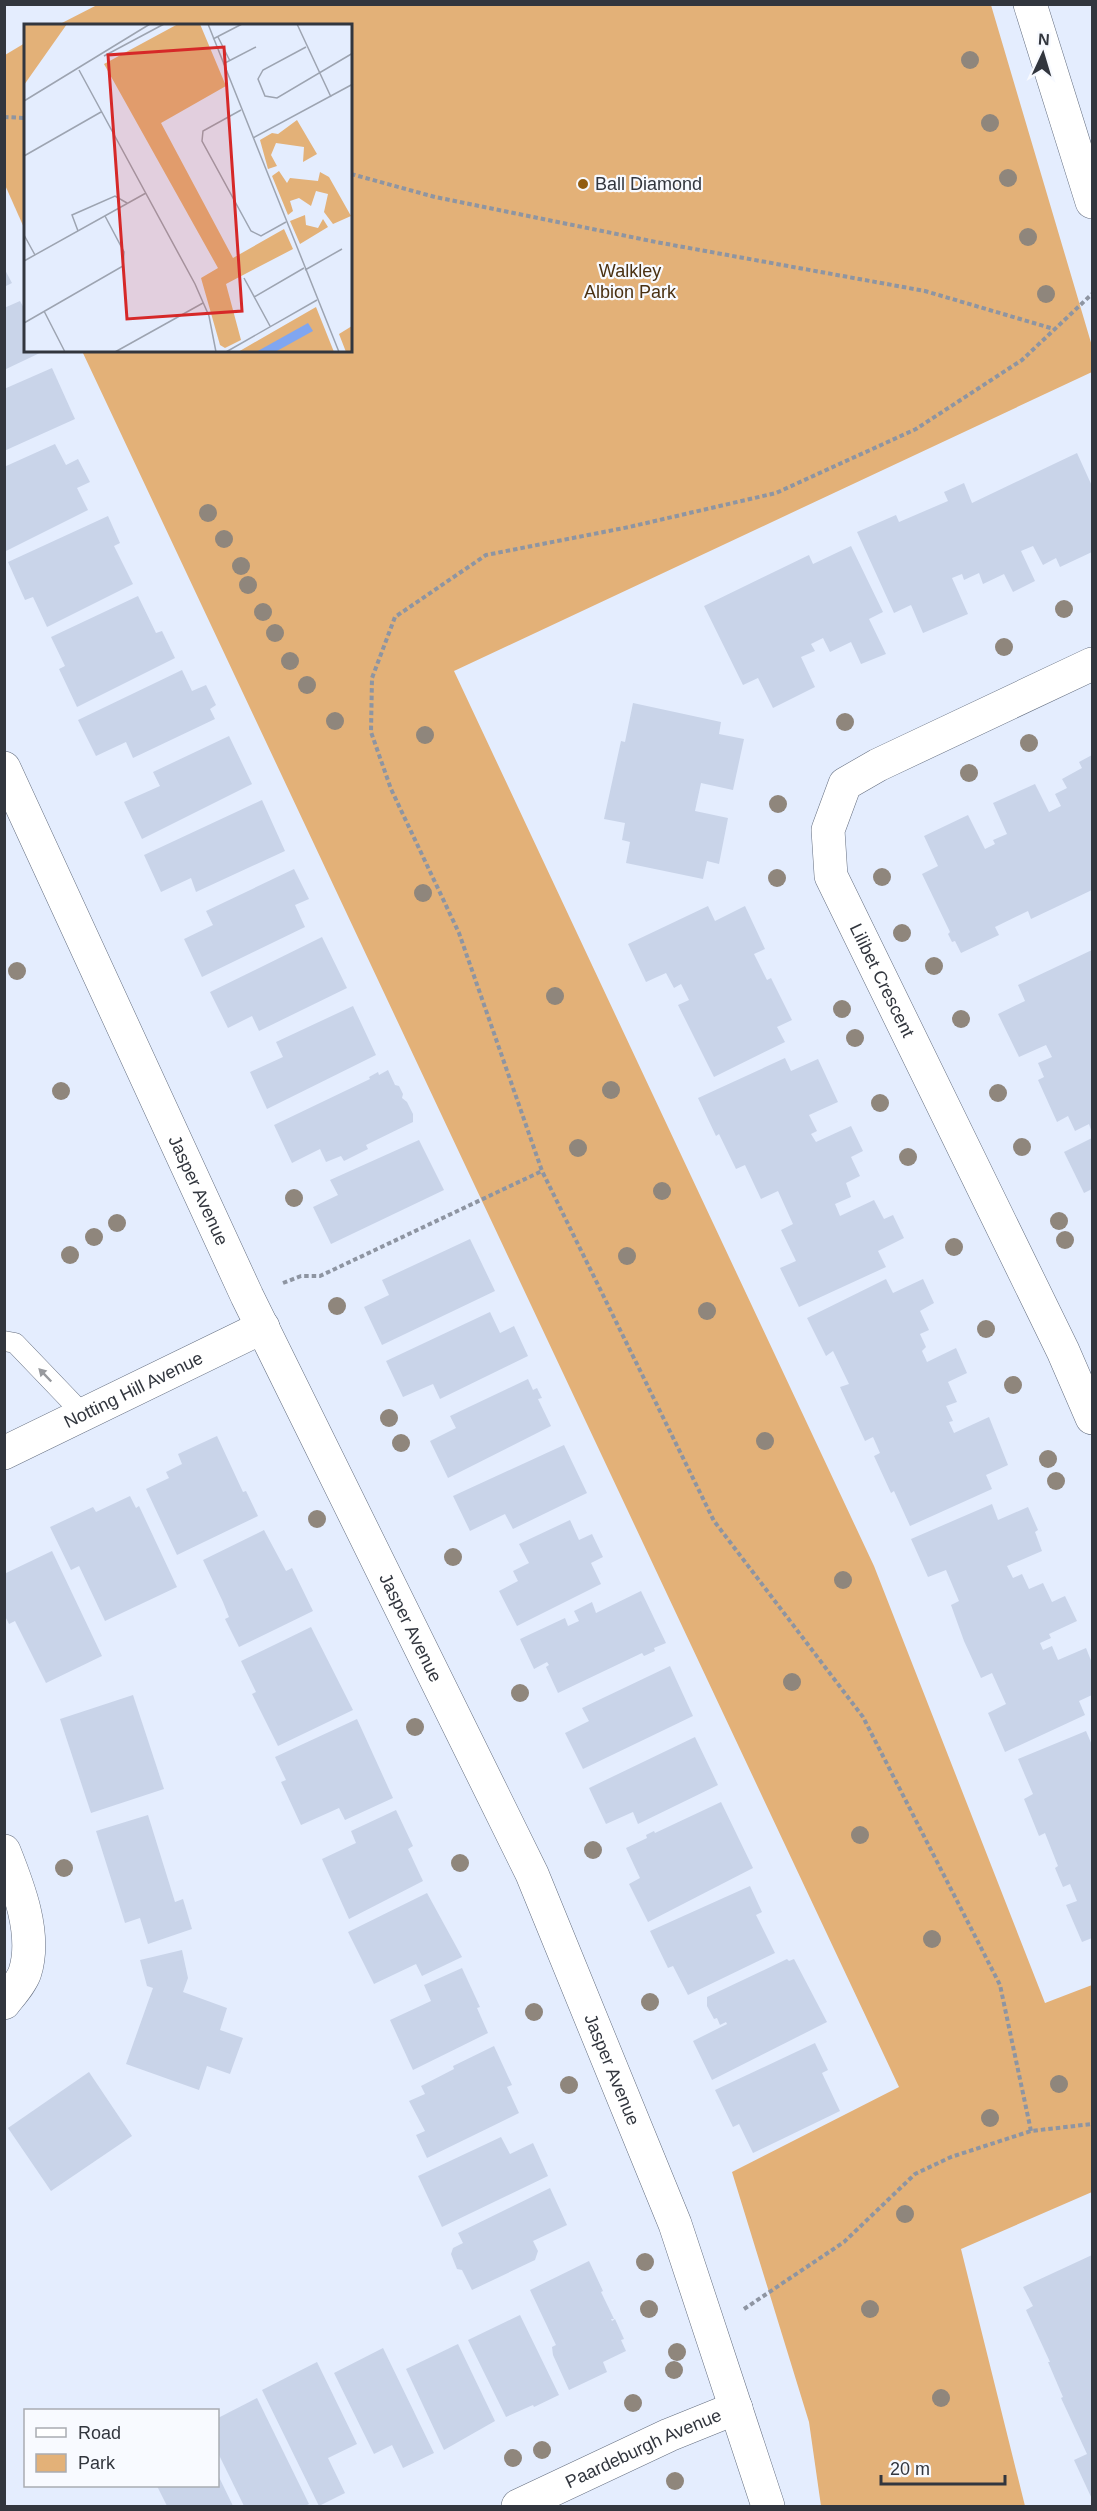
<svg xmlns="http://www.w3.org/2000/svg" width="1097" height="2511" font-family="Helvetica,sans-serif">
  <style>
    .green { fill: #e3b178 }
    .building { fill: #c9d4e9 }
    .lines { fill: none; stroke-linecap: round; stroke-linejoin: round }
    .lane-casing { stroke: #636d7f; stroke-width: 21 }
    .street-casing { stroke: #636d7f; stroke-width: 34 }
    .secondary-casing { stroke: #636d7f; stroke-width: 34 }
    .path { stroke: #8e95a2; stroke-width: 4; stroke-dasharray: 4.5 3; stroke-linecap: butt }
    .lane { stroke: #fff; stroke-width: 20 }
    .street { stroke: #fff; stroke-width: 33 }
    .secondary { stroke: #fff; stroke-width: 33 }
    .tree { fill: #8f867c }
    .oneway { fill: #989a9e }
    .poi-dot { fill: #925d11; stroke: #f8faff; stroke-width: 2 }
    .labels { text-anchor: middle; stroke-width: 4.5; stroke-linejoin: round; paint-order: stroke }
    .poi-label { font-size: 18px; fill: #32363e; stroke: #f8faff; text-anchor: start }
    .park-label { font-size: 18px; fill: #4a3112; stroke: #f8faff }
    .street-label { font-size: 18px; fill: #32363e; stroke: #f8faff }
    .inset-road { fill: none; stroke: #9da4b1; stroke-width: 1.5 }
    .view { fill: #d62828; fill-opacity: 0.15; stroke: #d62828; stroke-width: 3 }
    .inset-edge { fill: none; stroke: #32363e; stroke-width: 3 }
  </style>
  <rect width="100%" height="100%" fill="#e4edfe"/>
  <g class="green">
    <path d="M97,5H991L1092,346V372L454,671L874,1566L1045,2003L1092,1985V2192L961,2249L1025,2506H821L809,2422L732,2172L899,2087L82,351H351V26L58,25Z"/>
    <path d="M25,43V230L5,185V55Z"/>
  </g>
  <g class="building">
    <path d="M4,268L12,283L4,287Z"/>
    <path d="M20,301L26,312V351H44L4,370V308Z"/>
    <path d="M52,368L75,419L4,451V389Z"/>
    <path d="M55,444L66,465L78,459L90,482L77,488L88,510L4,552V467Z"/>
    <path d="M1077,453L1092,486V552L1060,567L1056,558L1043,565L1033,546L1021,551L1035,581L1013,592L1004,574L983,584L979,573L964,580L962,574L952,578L968,614L923,633L911,605L894,613L857,532L896,515L899,522L948,501L944,492L964,483L972,503Z"/>
    <path d="M108,516L120,543L114,546L133,584L47,627L33,597L25,600L8,562Z"/>
    <path d="M851,546L883,612L869,619L886,654L861,664L851,642L830,652L823,638L811,644L815,651L801,657L815,687L773,708L758,678L743,685L704,606L809,555L813,564Z"/>
    <path d="M138,596L156,633L162,631L175,658L77,707L59,669L65,666L51,637Z"/>
    <path d="M182,670L192,691L206,685L216,705L210,709L215,719L133,758L126,742L96,756L78,720Z"/>
    <path d="M633,703L721,722L719,734L744,739L733,790L701,783L695,811L728,818L719,864L707,861L703,879L626,863L630,842L622,840L625,823L604,819L621,741L625,742Z"/>
    <path d="M229,736L252,784L142,839L124,802L160,786L153,772Z"/>
    <path d="M1092,755V865L1091,866L1092,890L1031,919L1028,911L995,927L999,935L961,953L955,941L952,942L948,934L950,932L922,874L938,866L924,836L968,815L985,849L995,844L993,840L1007,834L993,803L1035,784L1049,812L1061,806L1055,794L1067,788L1062,779L1082,768L1079,762Z"/>
    <path d="M262,800L285,851L196,892L191,878L161,892L144,855Z"/>
    <path d="M294,869L309,899L295,905L305,927L202,977L184,939L213,925L206,911Z"/>
    <path d="M708,906L715,921L745,906L765,949L754,954L767,980L771,978L792,1020L777,1027L785,1042L714,1077L678,1005L689,1000L681,984L674,988L666,973L646,982L628,944Z"/>
    <path d="M322,937L347,988L259,1031L252,1016L228,1028L210,992Z"/>
    <path d="M1092,950V1133L1089,1124L1075,1131L1068,1116L1057,1122L1038,1080L1044,1077L1038,1063L1052,1057L1046,1045L1019,1057L998,1014L1025,1001L1018,985Z"/>
    <path d="M353,1006L376,1055L267,1109L250,1072L283,1057L276,1042Z"/>
    <path d="M785,1058L791,1071L818,1059L838,1102L809,1115L817,1131L811,1134L816,1142L851,1126L863,1151L851,1157L860,1176L846,1183L851,1197L835,1204L840,1216L874,1200L884,1219L893,1215L904,1238L878,1251L886,1267L799,1307L780,1268L796,1261L781,1230L793,1224L778,1191L761,1199L745,1165L736,1169L719,1134L716,1136L698,1098Z"/>
    <path d="M388,1070L395,1085L399,1086L403,1094L402,1098L407,1102L413,1114V1122L366,1145L368,1149L344,1161L341,1156L326,1162L320,1149L292,1163L274,1125L370,1079L369,1077L378,1072L379,1075Z"/>
    <path d="M1092,1138V1189L1084,1193L1064,1152Z"/>
    <path d="M419,1140L444,1190L331,1244L313,1207L338,1195L330,1180Z"/>
    <path d="M470,1239L495,1291L382,1345L364,1307L389,1295L382,1280Z"/>
    <path d="M886,1279L893,1293L923,1279L934,1303L920,1311L929,1330L920,1334L926,1347L922,1351L927,1362L956,1348L967,1373L948,1382L957,1402L946,1406L953,1421L949,1422L954,1433L989,1417L1008,1465L986,1475L992,1489L910,1526L894,1491L891,1493L874,1456L880,1453L873,1437L865,1441L840,1387L849,1384L833,1351L826,1356L807,1318Z"/>
    <path d="M490,1312L500,1333L514,1326L528,1356L440,1399L433,1384L403,1397L386,1361Z"/>
    <path d="M528,1379L533,1390L537,1388L542,1398L538,1399L551,1426L448,1478L430,1441L456,1428L450,1416Z"/>
    <path d="M217,1436L243,1492L246,1491L258,1516L177,1555L146,1489L169,1478L166,1472L182,1464L178,1454Z"/>
    <path d="M564,1445L587,1493L513,1529L505,1514L470,1531L453,1496Z"/>
    <path d="M130,1496L136,1508L139,1506L177,1587L105,1621L79,1566L71,1570L50,1527L93,1507L96,1512Z"/>
    <path d="M992,1504L998,1520L1028,1507L1038,1530L1035,1532L1042,1551L1007,1566L1013,1578L1022,1574L1029,1589L1043,1583L1052,1602L1065,1596L1077,1621L1049,1634L1051,1638L1040,1643L1043,1650L1052,1646L1058,1660L1086,1648L1092,1663V1695L1079,1701L1085,1715L1005,1752L988,1713L1006,1704L992,1673L981,1678L964,1641L951,1605L959,1601L946,1570L928,1577L911,1539Z"/>
    <path d="M570,1520L579,1540L592,1534L603,1557L591,1563L601,1584L517,1626L499,1591L518,1581L513,1571L529,1563L519,1544Z"/>
    <path d="M264,1530L286,1571L292,1568L313,1611L239,1647L225,1619L229,1617L223,1602L203,1560Z"/>
    <path d="M52,1551L102,1656L46,1683L15,1621L9,1624L4,1614V1574Z"/>
    <path d="M641,1591L666,1643L654,1648L655,1651L644,1656L642,1653L558,1693L546,1667L549,1665L547,1662L534,1669L520,1639L565,1618L568,1626L579,1621L574,1611L592,1602L596,1613Z"/>
    <path d="M311,1627L353,1710L278,1746L252,1694L256,1692L241,1661Z"/>
    <path d="M670,1666L693,1716L583,1769L565,1733L589,1721L582,1708Z"/>
    <path d="M133,1695L164,1789L91,1813L60,1719Z"/>
    <path d="M357,1719L393,1798L345,1820L339,1808L301,1825L281,1782L286,1780L275,1757Z"/>
    <path d="M1086,1731L1092,1745V1938L1082,1942L1066,1905L1077,1901L1070,1884L1063,1887L1055,1868L1058,1866L1045,1833L1039,1836L1024,1799L1033,1794L1018,1759Z"/>
    <path d="M695,1737L718,1785L638,1824L633,1812L606,1824L589,1788Z"/>
    <path d="M721,1802L753,1868L648,1922L629,1884L640,1878L626,1848L647,1838L646,1835L654,1831L655,1833Z"/>
    <path d="M396,1810L413,1846L408,1849L423,1881L349,1919L322,1859L356,1843L351,1831Z"/>
    <path d="M148,1815L175,1902L183,1899L192,1929L148,1944L140,1918L125,1923L96,1831Z"/>
    <path d="M750,1886L762,1912L756,1915L775,1953L688,1995L673,1966L668,1968L650,1931Z"/>
    <path d="M427,1893L462,1957L422,1976L416,1964L374,1984L348,1932Z"/>
    <path d="M182,1950L188,1978L183,1992L227,2008L220,2030L243,2038L230,2074L207,2066L199,2090L126,2064L153,1988L147,1986L140,1960Z"/>
    <path d="M787,1959L789,1961L794,1959L827,2022L712,2080L693,2041L727,2024L726,2022L720,2025L717,2018L714,2019L707,2006V1997Z"/>
    <path d="M462,1968L480,2007L477,2008L488,2033L413,2070L390,2020L431,2001L424,1985Z"/>
    <path d="M815,2043L828,2070L822,2073L840,2111L753,2153L739,2124L733,2127L715,2090Z"/>
    <path d="M494,2046L512,2085L507,2087L519,2113L427,2158L416,2135L425,2131L409,2101L425,2094L421,2086L454,2069L453,2066Z"/>
    <path d="M89,2072L132,2136L51,2191L8,2128Z"/>
    <path d="M501,2137L510,2154L533,2143L548,2176L442,2227L418,2176Z"/>
    <path d="M550,2188L567,2225L533,2241L538,2251L535,2260L472,2290L462,2270L457,2269L451,2254L453,2248L463,2243L458,2233Z"/>
    <path d="M1092,2255V2499L1074,2460L1087,2454L1061,2398L1063,2397L1048,2362H1050L1026,2310L1033,2306L1023,2287Z"/>
    <path d="M589,2261L603,2291L601,2292L614,2319H611L612,2321L615,2319L624,2339L621,2340L626,2351L603,2362L607,2372L569,2390L553,2355L552,2347L556,2345L530,2290Z"/>
    <path d="M520,2315L559,2395L534,2407L533,2405L506,2417L468,2340Z"/>
    <path d="M458,2344L495,2421L444,2450L406,2369Z"/>
    <path d="M383,2348L434,2453L403,2468L392,2445L374,2454L334,2373Z"/>
    <path d="M317,2362L357,2444L328,2458L345,2493L319,2506L262,2390Z"/>
    <path d="M257,2398L309,2504L305,2506H244L218,2453V2418Z"/>
    <path d="M218,2475L233,2506H167L157,2486H218Z"/>
  </g>
  <g class="lines">
    <g class="lane-casing">
      <path id="lane" d="M4,1341L15,1343L84,1415"/>
    </g>
    <g class="street-casing">
      <g id="street">
        <path id="s1" d="M1092,664L878,765L845,784L828,830L831,876L1063,1351L1092,1418"/>
        <path id="s2" d="M4,768L247,1296L532,1874L675,2224L768,2506"/>
        <path id="s3" d="M4,1453L263,1327"/>
        <path d="M4,1851C18,1886 37,1934 25,1972C22,1982 11,1994 4,2003"/>
        <path id="s4" d="M518,2506L669,2435L736,2408"/>
      </g>
    </g>
    <g class="secondary-casing">
      <path id="secondary" d="M1030,4L1092,202"/>
    </g>
    <g class="path">
      <path d="M4,117L26,118"/>
      <path d="M351,174L435,197L656,242L925,291L1054,329"/>
      <path d="M283,1283L301,1276H320L542,1171"/>
      <path d="M1031,2131L1000,1985L863,1717L714,1521L542,1171L459,933L391,789L371,732L372,678L395,617L486,555L629,527L776,493L916,429L1022,360L1092,294"/>
      <path d="M744,2309L844,2242L915,2174L951,2157L1031,2131L1092,2124"/>
    </g>
    <use href="#lane" class="lane"/>
    <use href="#street" class="street"/>
    <use href="#secondary" class="secondary"/>
  </g>
  <g class="tree">
    <circle cx="970" cy="60" r="9"/>
    <circle cx="990" cy="123" r="9"/>
    <circle cx="1008" cy="178" r="9"/>
    <circle cx="1028" cy="237" r="9"/>
    <circle cx="1046" cy="294" r="9"/>
    <circle cx="208" cy="513" r="9"/>
    <circle cx="224" cy="539" r="9"/>
    <circle cx="241" cy="566" r="9"/>
    <circle cx="248" cy="585" r="9"/>
    <circle cx="1064" cy="609" r="9"/>
    <circle cx="263" cy="612" r="9"/>
    <circle cx="275" cy="633" r="9"/>
    <circle cx="1004" cy="647" r="9"/>
    <circle cx="290" cy="661" r="9"/>
    <circle cx="307" cy="685" r="9"/>
    <circle cx="335" cy="721" r="9"/>
    <circle cx="845" cy="722" r="9"/>
    <circle cx="425" cy="735" r="9"/>
    <circle cx="1029" cy="743" r="9"/>
    <circle cx="969" cy="773" r="9"/>
    <circle cx="778" cy="804" r="9"/>
    <circle cx="882" cy="877" r="9"/>
    <circle cx="777" cy="878" r="9"/>
    <circle cx="423" cy="893" r="9"/>
    <circle cx="902" cy="933" r="9"/>
    <circle cx="934" cy="966" r="9"/>
    <circle cx="17" cy="971" r="9"/>
    <circle cx="555" cy="996" r="9"/>
    <circle cx="842" cy="1009" r="9"/>
    <circle cx="961" cy="1019" r="9"/>
    <circle cx="855" cy="1038" r="9"/>
    <circle cx="611" cy="1090" r="9"/>
    <circle cx="61" cy="1091" r="9"/>
    <circle cx="998" cy="1093" r="9"/>
    <circle cx="880" cy="1103" r="9"/>
    <circle cx="1022" cy="1147" r="9"/>
    <circle cx="578" cy="1148" r="9"/>
    <circle cx="908" cy="1157" r="9"/>
    <circle cx="662" cy="1191" r="9"/>
    <circle cx="294" cy="1198" r="9"/>
    <circle cx="1059" cy="1221" r="9"/>
    <circle cx="117" cy="1223" r="9"/>
    <circle cx="94" cy="1237" r="9"/>
    <circle cx="1065" cy="1240" r="9"/>
    <circle cx="954" cy="1247" r="9"/>
    <circle cx="70" cy="1255" r="9"/>
    <circle cx="627" cy="1256" r="9"/>
    <circle cx="337" cy="1306" r="9"/>
    <circle cx="707" cy="1311" r="9"/>
    <circle cx="986" cy="1329" r="9"/>
    <circle cx="1013" cy="1385" r="9"/>
    <circle cx="389" cy="1418" r="9"/>
    <circle cx="765" cy="1441" r="9"/>
    <circle cx="401" cy="1443" r="9"/>
    <circle cx="1048" cy="1459" r="9"/>
    <circle cx="1056" cy="1481" r="9"/>
    <circle cx="317" cy="1519" r="9"/>
    <circle cx="453" cy="1557" r="9"/>
    <circle cx="843" cy="1580" r="9"/>
    <circle cx="792" cy="1682" r="9"/>
    <circle cx="520" cy="1693" r="9"/>
    <circle cx="415" cy="1727" r="9"/>
    <circle cx="860" cy="1835" r="9"/>
    <circle cx="593" cy="1850" r="9"/>
    <circle cx="460" cy="1863" r="9"/>
    <circle cx="64" cy="1868" r="9"/>
    <circle cx="932" cy="1939" r="9"/>
    <circle cx="650" cy="2002" r="9"/>
    <circle cx="534" cy="2012" r="9"/>
    <circle cx="1059" cy="2084" r="9"/>
    <circle cx="569" cy="2085" r="9"/>
    <circle cx="990" cy="2118" r="9"/>
    <circle cx="905" cy="2214" r="9"/>
    <circle cx="645" cy="2262" r="9"/>
    <circle cx="649" cy="2309" r="9"/>
    <circle cx="870" cy="2309" r="9"/>
    <circle cx="677" cy="2352" r="9"/>
    <circle cx="674" cy="2370" r="9"/>
    <circle cx="941" cy="2398" r="9"/>
    <circle cx="633" cy="2403" r="9"/>
    <circle cx="542" cy="2450" r="9"/>
    <circle cx="513" cy="2458" r="9"/>
    <circle cx="675" cy="2481" r="9"/>
  </g>
  <defs><path id="oneway-solid" d="M-6-.8H1V-3.2L6.5 0L1 3.2V.8H-6Z" transform="scale(1.5)"/></defs>
  <use class="oneway" href="#oneway-solid" transform="translate(45 1375) rotate(-134)"/>
  <circle class="poi-dot" cx="583" cy="184" r="6"/>
  <g class="labels">
    <g class="poi-label">
      <text x="595" y="190">Ball Diamond</text>
    </g>
    <g class="park-label">
      <text x="630" y="277">Walkley<tspan x="630" dy="21">Albion Park</tspan></text>
    </g>
    <g class="street-label">
      <text dy="6" stroke="none"><textPath href="#s1" startOffset="486">Lilibet Crescent</textPath></text>
      <text dy="6" stroke="none"><textPath href="#s2" startOffset="465">Jasper Avenue</textPath></text>
      <text dy="6" stroke="none"><textPath href="#s3" startOffset="144">Notting Hill Avenue</textPath></text>
      <text dy="6" stroke="none"><textPath href="#s2" startOffset="951">Jasper Avenue</textPath></text>
      <text dy="6" stroke="none"><textPath href="#s2" startOffset="1437">Jasper Avenue</textPath></text>
      <text dy="6" stroke="none"><textPath href="#s4" startOffset="138">Paardeburgh Avenue</textPath></text>
    </g>
  </g>
  <g transform="translate(24 24)">
    <rect width="328" height="328" fill="#e4edfe"/>
    <path d="M0,0H43L0,61ZM154,0H176L202,62L137,99L209,234L260,205L269,225L202,260L217,316L201,324L196,321L177,254L194,244L80,40ZM273,96L293,130L279,138L280,123L252,119L247,131L253,142L244,145L236,116L248,109L254,110ZM255,147L263,159L266,154L294,157L296,148L305,153L327,192L309,200L300,188L304,170L292,167L287,182L275,174L266,177L269,187L264,191L248,152ZM281,191L282,201L294,204L299,195L304,203L276,220L266,197ZM292,283L310,328H214ZM328,302V328H322L315,310Z" fill="#e3b178"/>
    <path d="M284,299L289,307L251,328H232Z" fill="#80a6f0"/>
    <path class="inset-road" d="M184,0L315,328M273,0L307,73M194,13L206,37M189,15L218,0M282,23L239,46L234,55L241,72L253,74L329,29M80,32L140,0M199,40L232,23M55,46L171,260L185,292L192,328M0,77L126,0M217,86L179,107L178,117L227,207L237,212L262,198M229,114L329,60M0,132L77,88M54,207L48,191L91,172L103,179M0,211L11,231M0,237L122,169M281,246L318,225M220,254L246,302M230,273L280,244M20,287L41,328M0,299L99,242L100,228L81,192M91,328L179,279M202,328L293,276"/>
    <path class="view" d="M200,23L218,287L103,295L84,31Z"/>
    <rect width="328" height="328" class="inset-edge"/>
  </g>
  <rect width="1097" height="2511" fill="none" stroke="#32363e" stroke-width="12"/>
  <rect x="24" y="2409" width="195" height="78" fill="#f8faff" stroke="#a9acb2" stroke-width="1.5"/>
  <rect x="36" y="2428" width="30" height="9" fill="#ffffff" stroke="#a9acb2" stroke-width="1.5"/>
  <text x="78" y="2439" font-size="18" fill="#32363e">Road</text>
  <rect x="36" y="2454" width="30" height="18" fill="#e3b178" stroke="#a9acb2" stroke-width="1.5"/>
  <text x="78" y="2469" font-size="18" fill="#32363e">Park</text>
  <g transform="translate(1043 54) rotate(4)" stroke="#f8faff" stroke-width="4.5" paint-order="stroke">
  <path d="M0-4.5L10 22L0 15L-10 22Z" fill="#32363e"/>
  <text y="-9" font-size="16" font-weight="bold" text-anchor="middle" fill="#32363e">N</text>
  </g>
  <path d="M881 2475v9h124v-9" fill="none" stroke="#32363e" stroke-width="3"/>
  <text x="890" y="2475" font-size="18" fill="#32363e" stroke="#f8faff" stroke-width="4.5" paint-order="stroke">20 m</text>
</svg>
